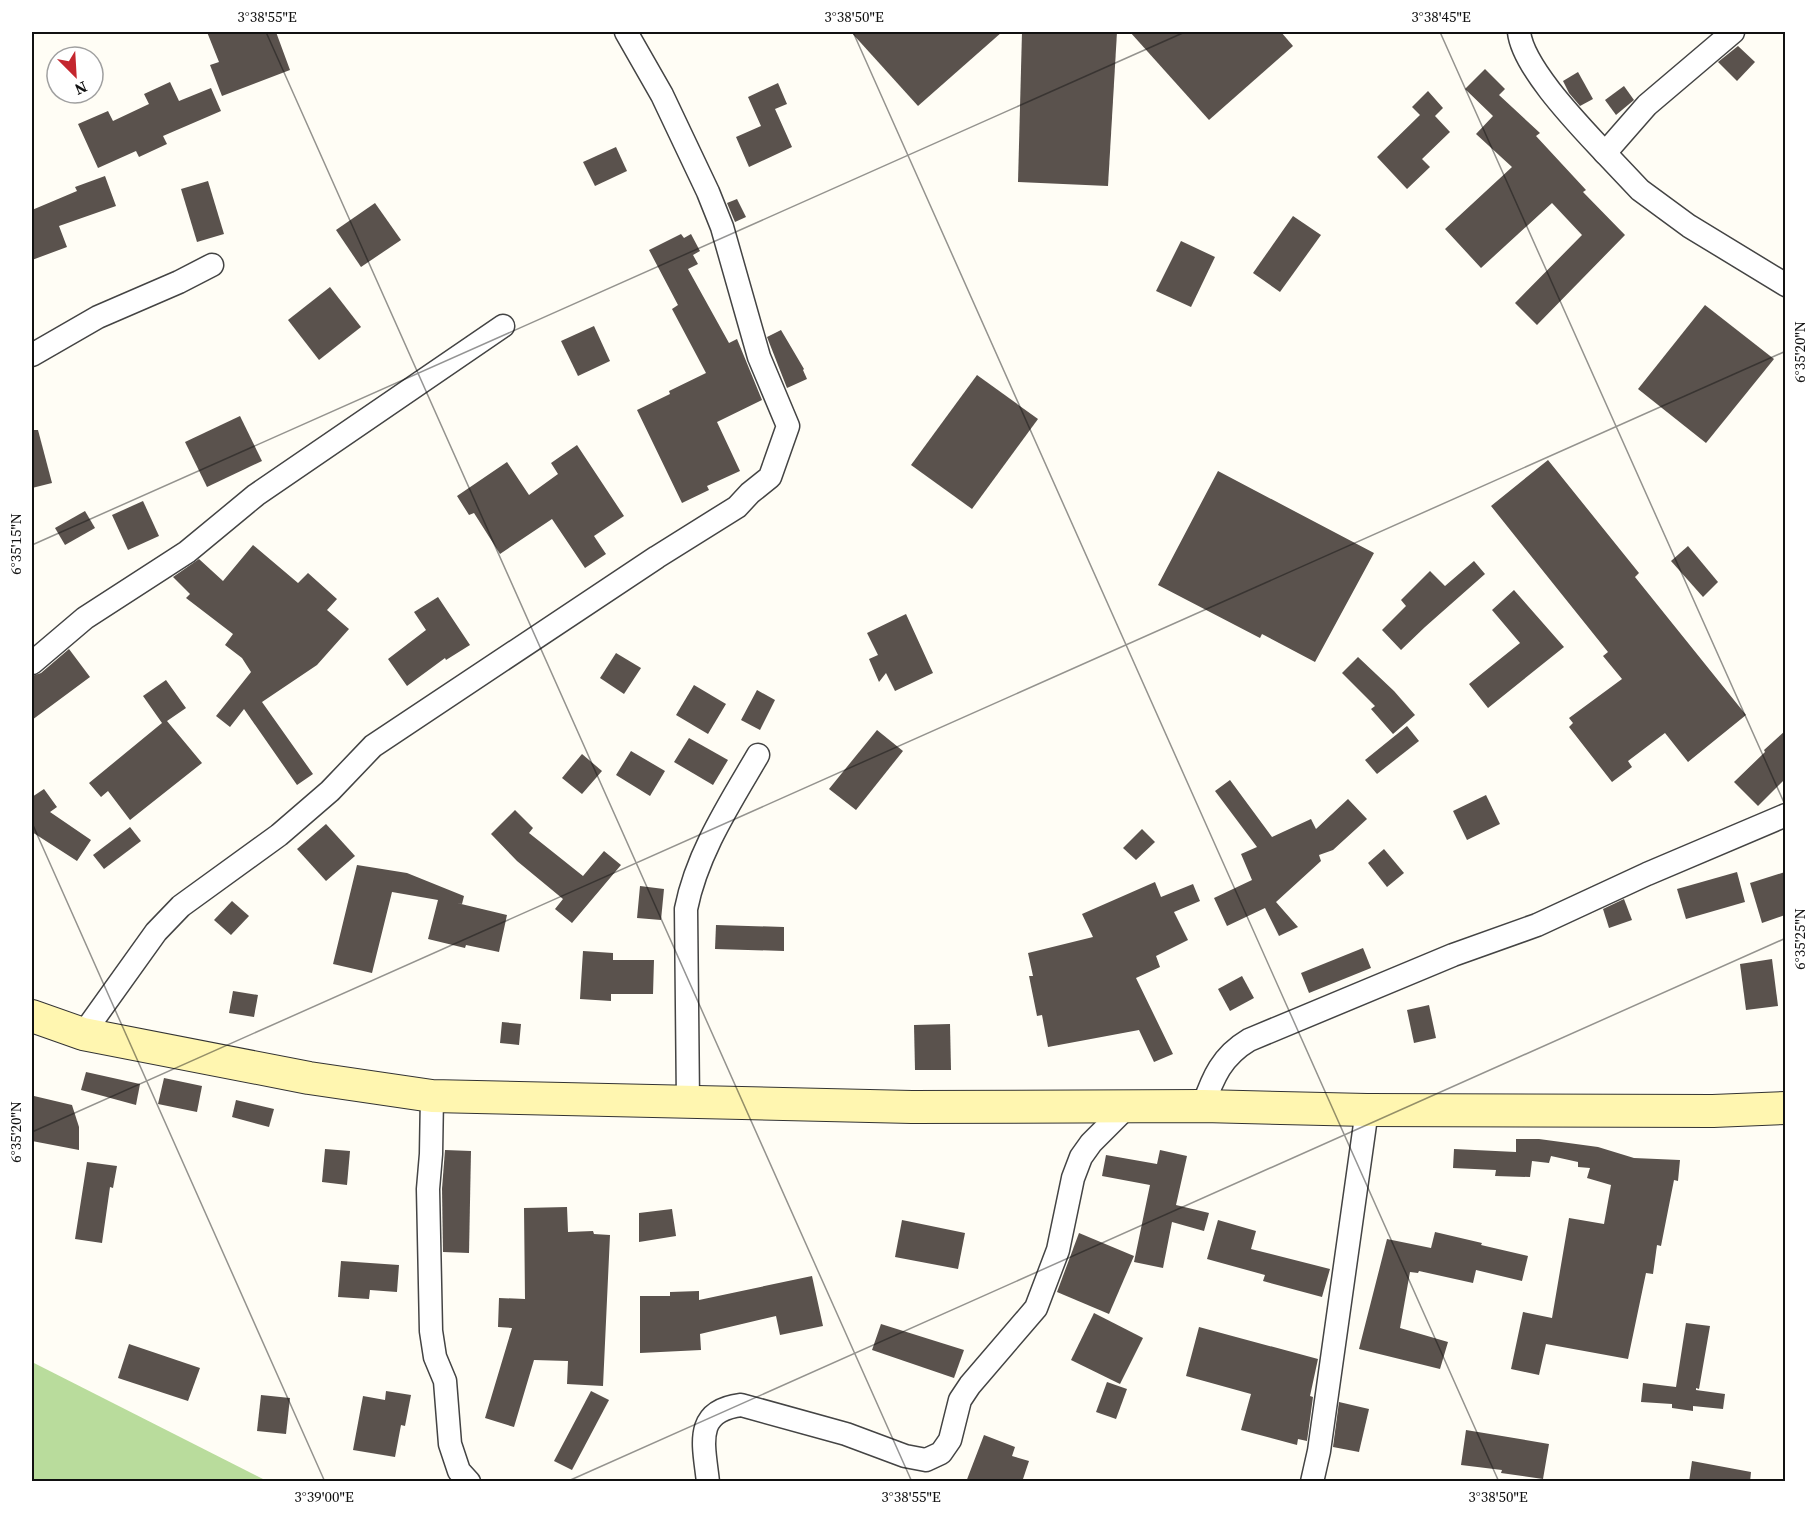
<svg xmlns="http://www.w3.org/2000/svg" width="1817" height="1513" font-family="'Source Serif 4',serif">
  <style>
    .forest { fill: #b9dc9c }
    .building { fill: #5a524d }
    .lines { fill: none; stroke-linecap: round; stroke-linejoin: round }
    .street-casing { stroke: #444; stroke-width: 25 }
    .secondary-casing { stroke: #333; stroke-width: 34 }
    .street { stroke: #fff; stroke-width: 22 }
    .secondary { stroke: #fff6b0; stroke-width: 32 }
    .ticks { fill: none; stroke: #111; stroke-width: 1.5; stroke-opacity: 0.45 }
    .neatline { fill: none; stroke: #111; stroke-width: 2 }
    .ticks-label { font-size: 15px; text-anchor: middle; fill: #111 }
  </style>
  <rect width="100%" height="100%" fill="#fffdf5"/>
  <path class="forest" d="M32,1362L267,1481H32Z"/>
  <g class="building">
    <path d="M207,32H276L290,70L222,96L210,65L219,62Z"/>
    <path d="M851,32H1002L918,106Z"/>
    <path d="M1022,32H1117L1108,186L1018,182Z"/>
    <path d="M1130,32H1281L1293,46L1209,120Z"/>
    <path d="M1738,46L1755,62L1737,81L1718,62Z"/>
    <path d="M1485,69L1505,89L1499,95L1540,133L1536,136L1586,190L1583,192L1625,235L1537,325L1515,303L1582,235L1552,203L1481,268L1445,229L1512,167L1476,134L1493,116L1465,89Z"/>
    <path d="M1578,72L1593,99L1580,106L1569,93L1563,81Z"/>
    <path d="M170,82L179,101L211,88L221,111L163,136L167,144L139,157L136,151L98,168L78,124L108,111L113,121L149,104L144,94Z"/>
    <path d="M778,83L787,104L775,109L792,147L749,167L736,137L761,126L748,97Z"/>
    <path d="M1624,86L1634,100L1616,115L1605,100Z"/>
    <path d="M1428,91L1443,108L1435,116L1450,132L1422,159L1430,167L1407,189L1377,157L1420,115L1412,107Z"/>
    <path d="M616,147L627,171L595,186L583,162Z"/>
    <path d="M105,176L116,206L59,226L67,247L32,260V210L77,191L75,187Z"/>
    <path d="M208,181L224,234L197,242L181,189Z"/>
    <path d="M737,199L746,217L735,222L727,203Z"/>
    <path d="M375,203L401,240L361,267L336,230Z"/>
    <path d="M1293,216L1321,235L1280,292L1253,273Z"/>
    <path d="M681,234L684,238L691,234L700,251L693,255L698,264L688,269L729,343L737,339L762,400L717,422L740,471L707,486L709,490L682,503L637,410L670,394L669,391L706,373L672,309L678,305L649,250Z"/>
    <path d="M1181,241L1215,257L1191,307L1156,291Z"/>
    <path d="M330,287L361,327L319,360L288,320Z"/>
    <path d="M1705,305L1774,359L1706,443L1638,389Z"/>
    <path d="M594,326L610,361L578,376L561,341Z"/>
    <path d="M781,330L804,369L803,370L807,379L787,388L767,337Z"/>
    <path d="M977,375L1038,419L972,509L911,465Z"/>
    <path d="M240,416L262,461L207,487L185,442Z"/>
    <path d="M32,430H38L52,483L32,488Z"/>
    <path d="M577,445L624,516L594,536L606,554L585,568L552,519L500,554L474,513L469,515L457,496L507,462L529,495L558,474L551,463Z"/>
    <path d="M1548,460L1639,573L1635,577L1746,715L1688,762L1665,733L1628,761L1632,767L1612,782L1569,727L1573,723L1569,718L1622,679L1603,656L1608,652L1491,506Z"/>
    <path d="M1218,471L1374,553L1315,662L1262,634L1260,638L1158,585Z"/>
    <path d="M143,501L159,536L128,550L112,515Z"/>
    <path d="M85,511L95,528L65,545L55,528Z"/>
    <path d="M253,545L298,583L308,573L337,599L327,610L349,629L317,665L262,702L313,774L297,785L244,709L230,727L216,716L251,672L242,658L225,645L233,634L186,598L190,594L173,577L199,559L223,581Z"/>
    <path d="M1688,546L1718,582L1703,597L1671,561Z"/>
    <path d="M1474,561L1485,574L1425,627L1401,650L1382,630L1406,606L1401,600L1430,571L1445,586Z"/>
    <path d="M1514,590L1564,647L1488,708L1469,684L1520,643L1492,610Z"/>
    <path d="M438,597L470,645L446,660L445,658L407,686L388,659L426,630L414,612Z"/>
    <path d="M906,614L933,673L895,691L886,673L879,682L869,659L878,655L867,633Z"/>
    <path d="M69,649L90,677L32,720V676L41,673Z"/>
    <path d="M616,653L641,668L624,694L600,678Z"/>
    <path d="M1358,657L1394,691L1415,715L1393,734L1371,709L1375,706L1342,673Z"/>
    <path d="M166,680L186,708L167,721L202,763L130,820L108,791L101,797L89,783L162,723L143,696Z"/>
    <path d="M694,685L726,704L708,734L676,715Z"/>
    <path d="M757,690L775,700L760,730L741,720Z"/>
    <path d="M1407,726L1419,741L1377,774L1365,760Z"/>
    <path d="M877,730L903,751L856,810L829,789Z"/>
    <path d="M1785,731V779L1758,806L1734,782L1765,752L1764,750Z"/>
    <path d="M689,738L728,760L713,785L674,762Z"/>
    <path d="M631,751L665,771L650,796L616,775Z"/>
    <path d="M582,754L602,771L582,794L562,778Z"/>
    <path d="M1230,780L1272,837L1311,819L1316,829L1348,799L1367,819L1333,850L1319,855L1321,861L1276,902L1298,927L1279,936L1265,908L1227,926L1214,898L1252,880L1241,854L1257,847L1215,791Z"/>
    <path d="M44,789L57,807L50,812L91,840L77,861L32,832V797Z"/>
    <path d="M1486,795L1500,824L1467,840L1453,811Z"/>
    <path d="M515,810L533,828L529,833L583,876L604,851L621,865L572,923L555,909L563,899L517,861L491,834Z"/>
    <path d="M326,824L355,856L326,881L297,849Z"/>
    <path d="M130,827L141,841L104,869L93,855Z"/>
    <path d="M1142,829L1155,842L1136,860L1123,848Z"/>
    <path d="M1384,849L1404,873L1387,887L1368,863Z"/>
    <path d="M357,865L407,873L464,896L462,904L457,903L507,915L499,952L466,945L465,948L428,939L438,900L392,892L372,973L333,964Z"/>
    <path d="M1737,872L1745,902L1686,919L1677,889Z"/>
    <path d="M1785,872V915L1762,923L1750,883Z"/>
    <path d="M1155,882L1161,897L1193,884L1200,901L1174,912L1188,940L1156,956L1160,967L1136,978L1173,1054L1154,1062L1139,1030L1048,1047L1042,1015L1037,1016L1029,976H1033L1028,953L1093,937L1082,914Z"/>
    <path d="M640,886L664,889L661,920L637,918Z"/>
    <path d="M1624,899L1632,920L1609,928L1603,909Z"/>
    <path d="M232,901L249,916L231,935L214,920Z"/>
    <path d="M716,925L784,927V951L715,949Z"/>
    <path d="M1363,948L1371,968L1309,993L1301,973Z"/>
    <path d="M583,951L613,953V960H654L653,994H611V1001L580,999Z"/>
    <path d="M1772,959L1778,1006L1746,1010L1740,964Z"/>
    <path d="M1242,976L1254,998L1230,1011L1218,989Z"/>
    <path d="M233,991L258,995L254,1017L229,1013Z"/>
    <path d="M1429,1005L1436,1038L1414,1043L1407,1010Z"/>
    <path d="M502,1022L521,1024L519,1045L500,1043Z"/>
    <path d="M950,1024L951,1070H915L914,1025Z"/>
    <path d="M86,1072L140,1084L136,1105L81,1090Z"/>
    <path d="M164,1078L202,1086L197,1112L158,1104Z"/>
    <path d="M34,1096L72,1105L79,1127V1150L32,1141V1108Z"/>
    <path d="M236,1100L274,1109L269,1127L232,1117Z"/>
    <path d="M1516,1139H1539L1598,1147L1634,1158L1680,1160L1678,1181L1674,1180L1661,1246L1657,1245L1653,1274L1646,1273L1628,1359L1546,1344L1539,1375L1511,1369L1523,1312L1552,1318L1569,1218L1604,1224L1611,1185L1587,1178L1590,1168L1578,1167V1162L1551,1156L1549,1163L1532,1161L1530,1177L1495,1176L1496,1170L1453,1168L1454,1149L1516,1152Z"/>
    <path d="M325,1149L350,1151L347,1185L322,1182Z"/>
    <path d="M445,1150L471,1151L469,1253L443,1252L442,1189Z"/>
    <path d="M1160,1150L1187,1156L1176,1205L1209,1213L1204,1231L1172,1222L1163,1268L1134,1262L1150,1185L1102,1176L1106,1155L1157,1164Z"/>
    <path d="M87,1162L117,1166L113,1188L110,1187L102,1243L75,1239Z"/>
    <path d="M567,1207L568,1232L593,1231L594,1234L610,1235L603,1386L567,1384L568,1361L534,1360L514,1427L485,1418L512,1328L498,1327L499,1298L525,1299L524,1208Z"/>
    <path d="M672,1209L676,1236L639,1242V1213Z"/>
    <path d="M902,1220L965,1233L958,1269L895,1257Z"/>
    <path d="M1218,1220L1256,1231L1251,1249L1330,1269L1322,1297L1263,1281L1265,1275L1207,1259Z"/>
    <path d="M1435,1232L1482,1243L1481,1245L1528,1256L1522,1281L1476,1270L1473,1283L1419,1271L1418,1273L1410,1272L1400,1328L1448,1342L1440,1369L1359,1349L1387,1239L1431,1248Z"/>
    <path d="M1079,1233L1134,1256L1109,1314L1057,1292Z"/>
    <path d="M341,1261L399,1265L397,1292L370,1290L369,1299L338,1297Z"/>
    <path d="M812,1276L823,1326L780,1335L776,1316L700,1334L701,1350L640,1353V1296H670V1292L699,1291V1300Z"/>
    <path d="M1094,1313L1143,1338L1120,1384L1071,1360Z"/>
    <path d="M1686,1323L1710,1326L1699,1389L1696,1388V1390L1725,1394L1723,1409L1693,1406V1411L1672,1408V1404L1641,1402L1643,1383L1676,1387Z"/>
    <path d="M881,1324L964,1350L954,1378L872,1350Z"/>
    <path d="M1199,1327L1318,1359L1310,1396L1313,1397L1307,1441L1298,1439L1297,1445L1241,1430L1251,1394L1186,1376Z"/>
    <path d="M129,1344L200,1368L188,1401L118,1378Z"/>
    <path d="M1107,1382L1127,1389L1116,1419L1096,1412Z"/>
    <path d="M386,1391L411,1395L405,1426L401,1425L395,1457L353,1450L363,1396L385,1400Z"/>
    <path d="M591,1391L609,1400L572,1470L554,1461Z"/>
    <path d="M261,1395L290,1398L286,1434L257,1431Z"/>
    <path d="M1339,1402L1369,1409L1359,1452L1333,1447Z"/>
    <path d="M1466,1430L1549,1444L1543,1479L1501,1473L1502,1470L1461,1465Z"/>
    <path d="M984,1435L1015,1447L1012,1456L1029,1461L1022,1482H966Z"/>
    <path d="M1692,1461L1751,1472L1750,1482H1689Z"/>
  </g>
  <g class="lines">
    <g class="street-casing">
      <g id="street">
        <path d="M1519,32C1523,68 1580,126 1605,153"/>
        <path d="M1733,32L1647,105L1605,153L1640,190L1689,226L1786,285"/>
        <path d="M32,355L98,317L179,282L212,265"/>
        <path d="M32,663L85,618L187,552L256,495L503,326"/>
        <path d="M83,1034L156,932L181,906L279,835L330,791L373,746L657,557L737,507L750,493L770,477L788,426L759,357L722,227L708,192L662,95L626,32"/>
        <path d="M432,1096L431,1154L428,1189L431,1331L435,1357L445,1381L450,1444L459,1471L469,1482"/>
        <path d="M688,1102L686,909C697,853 730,803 758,755"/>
        <path d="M1203,1106C1213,1077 1222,1056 1249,1040L1453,955L1537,925L1647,874L1786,815"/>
        <path d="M708,1482C704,1445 693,1411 741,1405L846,1434L905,1456L926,1460L941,1453L950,1440L960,1400L970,1385L1036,1308L1058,1250L1073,1178L1081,1157L1091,1143L1128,1106"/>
        <path d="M1312,1482L1319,1451L1367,1110"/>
      </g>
    </g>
    <g class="secondary-casing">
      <path id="secondary" d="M32,1016L83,1034L309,1078L432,1096L912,1107L1203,1106L1367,1110L1713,1111L1786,1108"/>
    </g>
    <use href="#street" class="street"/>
    <use href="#secondary" class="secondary"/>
  </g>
  <path class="ticks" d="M266,32L912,1482M853,32L1499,1482M1440,32L1786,807M32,545L1185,32M32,823L325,1482M32,1132L1786,351M566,1482L1786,938"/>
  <rect width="1817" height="1513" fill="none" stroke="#ffffff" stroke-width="66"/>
  <g transform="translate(75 75) rotate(156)"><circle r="28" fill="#ffffff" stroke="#a0a0a0" stroke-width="1.5"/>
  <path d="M0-4.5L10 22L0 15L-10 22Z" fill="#c4262e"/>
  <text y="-9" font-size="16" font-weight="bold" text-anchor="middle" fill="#111111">N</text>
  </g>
  <rect x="33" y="33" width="1751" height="1447" class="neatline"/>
  <g class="ticks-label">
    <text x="267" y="22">3°38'55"E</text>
    <text x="854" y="22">3°38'50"E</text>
    <text x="1441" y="22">3°38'45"E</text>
    <text transform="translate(1800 352) rotate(-90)" y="5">6°35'20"N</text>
    <text transform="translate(16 544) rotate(-90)" y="5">6°35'15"N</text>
    <text transform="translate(1800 939) rotate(-90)" y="5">6°35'25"N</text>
    <text transform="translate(16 1132) rotate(-90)" y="5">6°35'20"N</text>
    <text x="324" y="1502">3°39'00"E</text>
    <text x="911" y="1502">3°38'55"E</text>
    <text x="1498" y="1502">3°38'50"E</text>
  </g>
</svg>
